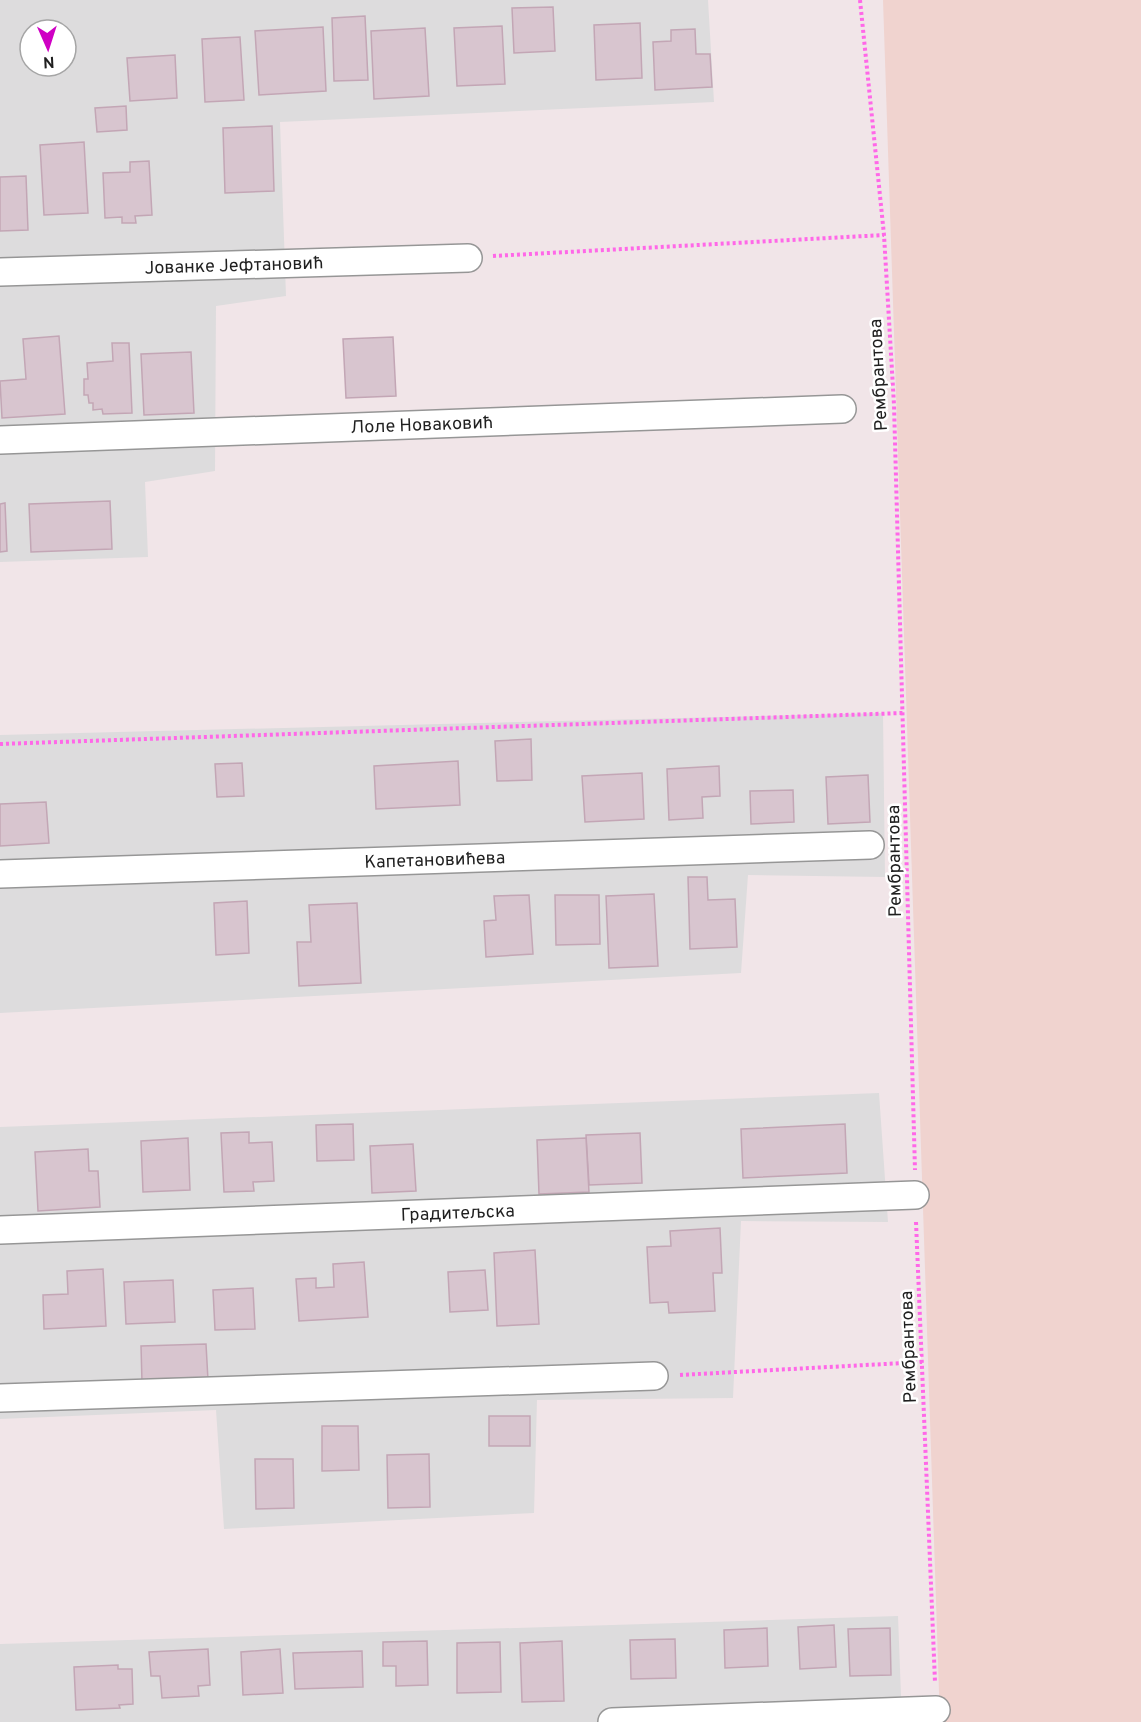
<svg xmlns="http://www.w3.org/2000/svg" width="1141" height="1722" font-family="Overpass,sans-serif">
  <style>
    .residential { fill: #dddcdd; fill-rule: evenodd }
    .farmland { fill: #f0d3cf }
    .building { fill: #d8c5cf; stroke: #c3a6b5; stroke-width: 1.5 }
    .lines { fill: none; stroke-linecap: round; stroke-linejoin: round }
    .street-casing { stroke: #969696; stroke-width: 30 }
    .path { stroke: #ff68e8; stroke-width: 4; stroke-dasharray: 3 3; stroke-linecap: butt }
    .street { stroke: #fff; stroke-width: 27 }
    .labels { text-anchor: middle; stroke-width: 5; stroke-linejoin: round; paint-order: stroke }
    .street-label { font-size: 18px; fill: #1f1f1f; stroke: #fff }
  </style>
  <rect width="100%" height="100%" fill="#f1e5e8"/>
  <g class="residential">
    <path d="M0,0H708L714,102L280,122L286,296L216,306L215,471L145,482L148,557L0,562ZM30,30H66V66H30Z"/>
    <path d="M883,713L885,877L748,875L741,973L0,1013V735Z"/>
    <path d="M879,1093L888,1222L741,1221L733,1398L537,1400L534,1513L224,1529L216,1410L0,1419V1127Z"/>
    <path d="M898,1616L902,1722H0V1644Z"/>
  </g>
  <path class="farmland" d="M883,0H1141V1722H940Z"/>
  <g class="building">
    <path d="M553,7L555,51L514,53L512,8Z"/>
    <path d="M365,16L368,80L334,81L332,18Z"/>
    <path d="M640,23L642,78L596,80L594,25Z"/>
    <path d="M502,26L505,84L457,86L454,28Z"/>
    <path d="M323,27L326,91L259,95L255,31Z"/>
    <path d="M425,28L429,96L374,99L371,31Z"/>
    <path d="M695,29L696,54H710L712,87L655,90L653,42L671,41V30Z"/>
    <path d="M240,37L244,100L205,102L202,39Z"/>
    <path d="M175,55L177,98L130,101L127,58Z"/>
    <path d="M126,106L127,130L97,132L95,108Z"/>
    <path d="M272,126L274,191L225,193L223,128Z"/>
    <path d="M84,142L88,213L44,215L40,145Z"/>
    <path d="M149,161L152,215L135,216L136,223H122V217L105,218L103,173L130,172V162Z"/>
    <path d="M26,176L28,230L0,231V177Z"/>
    <path d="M59,336L65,414L2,418L0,381L26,379L23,339Z"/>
    <path d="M393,337L396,396L346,398L343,339Z"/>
    <path d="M112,343H129L132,413L103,414L102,409L93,410V403H89L88,395H84V379H88L87,363L113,361Z"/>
    <path d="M191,352L194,413L144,415L141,354Z"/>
    <path d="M110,501L112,549L31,552L29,504Z"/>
    <path d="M5,503L7,551L0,552V504Z"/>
    <path d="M531,739L532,780L497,781L495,741Z"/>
    <path d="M458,761L460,805L376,809L374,766Z"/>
    <path d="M242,763L244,796L217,797L215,764Z"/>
    <path d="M719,766L720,796L702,797L703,818L669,820L667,769Z"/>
    <path d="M642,773L644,819L585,822L582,776Z"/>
    <path d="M868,775L870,822L828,824L826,777Z"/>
    <path d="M793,790L794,822L751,824L750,791Z"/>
    <path d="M46,802L49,843L0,846V804Z"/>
    <path d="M688,877H707L708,900L735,899L737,947L690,949Z"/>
    <path d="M654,894L658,966L609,968L606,896Z"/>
    <path d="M529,895L533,954L486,957L484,921L496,920L494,896Z"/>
    <path d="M555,895H599L600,944L556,945Z"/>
    <path d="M247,901L249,953L216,955L214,903Z"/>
    <path d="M357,903L361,983L299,986L297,942H311L309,905Z"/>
    <path d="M353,1124L354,1160L317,1161L316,1125Z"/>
    <path d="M845,1124L847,1173L743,1178L741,1129Z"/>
    <path d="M249,1132V1143L272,1142L274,1181L253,1182L254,1191L224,1192L221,1133Z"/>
    <path d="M640,1133L642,1183L589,1185L586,1135Z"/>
    <path d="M188,1138L190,1190L143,1192L141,1141Z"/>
    <path d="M586,1138L589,1192L539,1194L537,1140Z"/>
    <path d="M413,1144L416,1191L372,1193L370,1146Z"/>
    <path d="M88,1149L89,1171H98L100,1207L38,1211L35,1152Z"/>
    <path d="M720,1228L722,1273H713L715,1311L669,1313L668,1302L650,1303L647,1247L671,1246L670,1231Z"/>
    <path d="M535,1250L539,1324L497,1326L494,1253Z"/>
    <path d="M364,1262L368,1317L299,1321L296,1279L316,1278V1288L334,1287L333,1264Z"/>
    <path d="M103,1269L106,1326L44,1329L43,1295L68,1294L67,1271Z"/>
    <path d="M485,1270L488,1310L450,1312L448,1272Z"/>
    <path d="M173,1280L175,1322L126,1324L124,1282Z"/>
    <path d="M253,1288L255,1329L215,1330L213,1290Z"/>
    <path d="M206,1344L208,1380L142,1382L141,1346Z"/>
    <rect x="489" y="1416" width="41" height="30"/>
    <path d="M322,1426H358L359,1470L322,1471Z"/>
    <path d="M429,1454L430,1507L388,1508L387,1455Z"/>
    <path d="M255,1459H293L294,1508L256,1509Z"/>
    <path d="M834,1625L836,1667L800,1669L798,1627Z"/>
    <path d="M767,1628L768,1666L725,1668L724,1630Z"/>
    <path d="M890,1628L891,1675L850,1676L848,1629Z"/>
    <path d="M675,1639L676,1678L631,1679L630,1640Z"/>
    <path d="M427,1641L428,1685L396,1686V1666H383V1642Z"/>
    <path d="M562,1641L564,1701L522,1702L520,1643Z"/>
    <path d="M500,1642L501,1692L457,1693V1643Z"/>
    <path d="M208,1649L210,1685L198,1686L199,1696L162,1698L160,1676H151L149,1652Z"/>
    <path d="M280,1649L283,1693L243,1695L241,1652Z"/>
    <path d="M362,1651L363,1687L295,1689L293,1653Z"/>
    <path d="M118,1665V1669H132L133,1704L119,1705L120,1708L76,1710L74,1667Z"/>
  </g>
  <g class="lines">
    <g class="street-casing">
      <g id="street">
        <path id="s1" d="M0,272L468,258"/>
        <path id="s2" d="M0,440L842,409"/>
        <path id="s3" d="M0,874L870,845"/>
        <path id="s4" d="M0,1230L915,1195"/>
        <path d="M0,1398L654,1376"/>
        <path d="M612,1722L936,1710"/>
      </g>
    </g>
    <g class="path">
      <path d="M860,0L884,235L894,405L915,1170"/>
      <path d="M493,256L884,235"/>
      <path d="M0,744L903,713"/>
      <path d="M916,1222L935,1682"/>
      <path d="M680,1375L922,1362"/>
    </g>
    <use href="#street" class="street"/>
  </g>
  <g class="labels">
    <g class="street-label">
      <text dy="6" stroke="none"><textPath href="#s1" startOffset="234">Јованке Јефтановић</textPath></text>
      <text transform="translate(878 375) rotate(-93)" y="6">Рембрантова</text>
      <text dy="6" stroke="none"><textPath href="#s2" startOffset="422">Лоле Новаковић</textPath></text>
      <text dy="6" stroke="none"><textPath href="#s3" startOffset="435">Капетановићева</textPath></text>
      <text transform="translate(894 861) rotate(-91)" y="6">Рембрантова</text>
      <text dy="6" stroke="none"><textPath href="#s4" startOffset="458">Градитељска</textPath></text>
      <text transform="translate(908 1347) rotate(-92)" y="6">Рембрантова</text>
    </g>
  </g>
  <g transform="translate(48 48) rotate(177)"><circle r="28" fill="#ffffff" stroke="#a5a5a5" stroke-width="1.5"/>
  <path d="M0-4.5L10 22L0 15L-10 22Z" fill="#cf00c4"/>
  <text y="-9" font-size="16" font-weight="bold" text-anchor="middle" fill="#1f1f1f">N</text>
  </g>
</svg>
